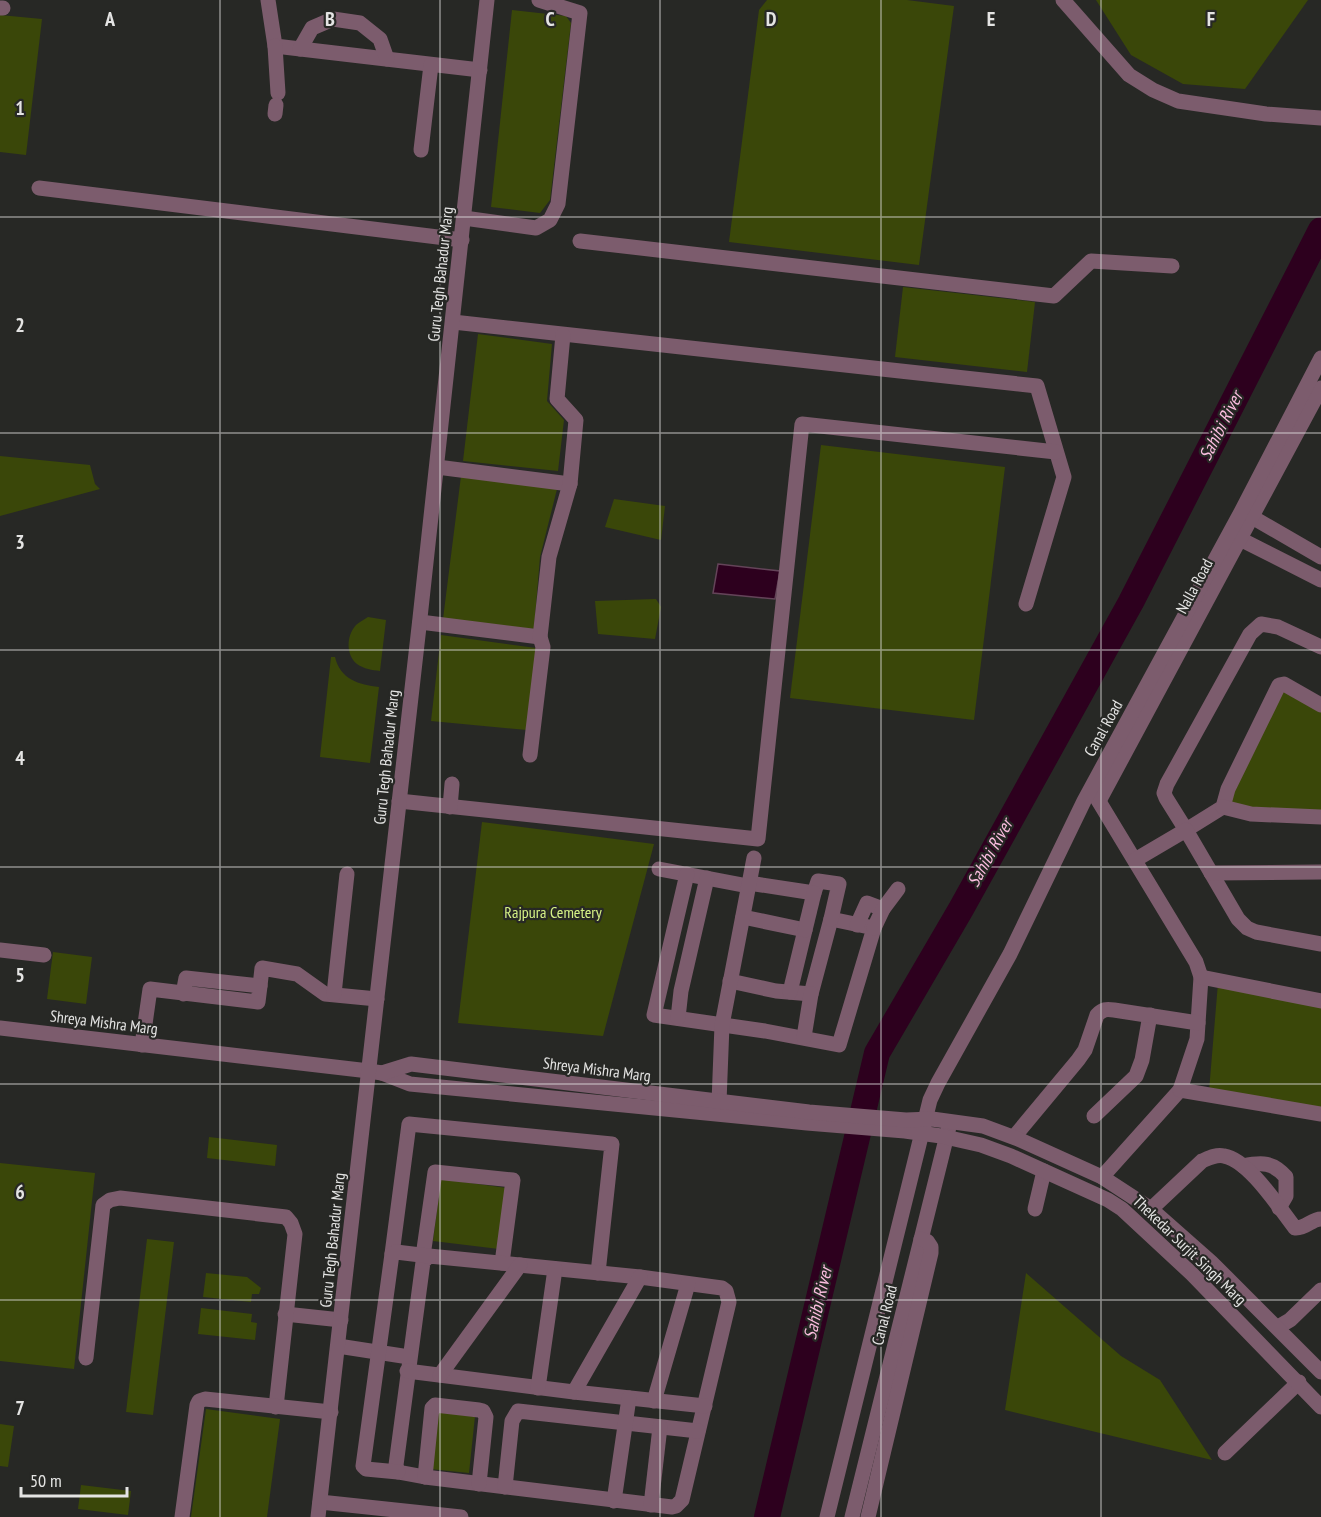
<svg xmlns="http://www.w3.org/2000/svg" width="1321" height="1517" font-family="'PT Sans Narrow',sans-serif">
  <style>
    .green { fill: #3a4709 }
    .water { fill: #2d001e; stroke: #644459; stroke-width: 1.5 }
    .lines { fill: none; stroke-linecap: round; stroke-linejoin: round }
    .river { stroke: #2d001e; stroke-width: 26 }
    .minor { stroke: #7c5c6d; stroke-width: 15 }
    .tertiary { stroke: #7c5c6d; stroke-width: 15 }
    .grid { fill: none; stroke: #e4e4e3; stroke-width: 1.5; stroke-opacity: 0.55 }
    .labels { text-anchor: middle; stroke-width: 4.5; stroke-linejoin: round; paint-order: stroke }
    .street-label { font-size: 16px; fill: #e4e4e3; stroke: #272825 }
    .park-label { font-size: 16px; fill: #d6f286; stroke: #272825 }
    .water-label { font-size: 18px; font-style: italic; fill: #fbbddf; stroke: #272825 }
    .grid-label { font-size: 20px; text-anchor: middle; font-weight: bold; fill: #e4e4e3; stroke: #272825; stroke-width: 4.5; stroke-linejoin: round; paint-order: stroke }
  </style>
  <rect width="100%" height="100%" fill="#272825"/>
  <g class="green">
    <path d="M767,0H907L954,6L919,265L729,242L759,10Z"/>
    <path d="M1096,0H1308L1245,89L1183,84L1131,55Z"/>
    <path d="M512,10L566,16L571,23L550,200L540,213L491,207Z"/>
    <path d="M0,15L42,19L26,155L0,152Z"/>
    <path d="M903,287L1035,302L1027,372L895,357Z"/>
    <path d="M478,334L552,344L547,401L564,420L558,471L463,461Z"/>
    <path d="M821,445L1005,467L974,720L790,698Z"/>
    <path d="M0,456L90,465L95,484L100,489L0,516Z"/>
    <path d="M461,476L557,489L540,557L534,629L443,619Z"/>
    <path d="M614,499L665,506L661,540L605,527Z"/>
    <path d="M656,599L661,607L655,639L598,634L595,601Z"/>
    <path d="M368,617L386,620L380,671C372,670 364,669 357,664C346,655 346,636 356,625C359,622 364,620 368,617Z"/>
    <path d="M441,635L536,648L527,730L431,721Z"/>
    <path d="M331,657H335C340,679 359,685 379,687L370,763L320,757Z"/>
    <path d="M1277,683L1321,711V812L1231,809V772Z"/>
    <path d="M482,822L654,844L603,1036L458,1023Z"/>
    <path d="M53,952L92,957L86,1004L47,999Z"/>
    <path d="M1218,983L1321,1002V1108L1209,1091Z"/>
    <path d="M209,1137L277,1145L275,1166L207,1158Z"/>
    <path d="M0,1163L95,1173L74,1369L0,1361Z"/>
    <path d="M441,1179L507,1188L499,1249L433,1241Z"/>
    <path d="M147,1239L174,1242L153,1415L126,1412Z"/>
    <path d="M206,1273L247,1277L261,1288L259,1294H252L251,1302L203,1297Z"/>
    <path d="M1026,1273L1121,1356L1160,1380L1212,1460L1005,1410Z"/>
    <path d="M201,1308L252,1314L251,1322L257,1323L255,1340L198,1334Z"/>
    <path d="M206,1409L280,1419L267,1517H191Z"/>
    <path d="M436,1412L475,1416L469,1473L430,1469Z"/>
    <path d="M0,1424L14,1426L8,1467L0,1466Z"/>
    <path d="M81,1485L131,1491L128,1515L78,1509Z"/>
  </g>
  <path class="water" d="M718,564L780,571L775,599L713,593Z"/>
  <g class="lines">
    <path class="river" d="M767,1517L877,1053L961,909L1131,602L1321,230"/>
    <g class="minor">
      <path d="M268,0L275,46L480,70"/>
      <path d="M0,8H3"/>
      <path d="M275,46L278,93"/>
      <path d="M300,49L312,28L333,19L360,23L380,39L387,59"/>
      <path d="M275,114L276,105"/>
      <path d="M421,150L431,65"/>
      <path d="M39,188L462,240"/>
      <path d="M464,218L536,228L550,220L558,204L580,13L539,0"/>
      <path d="M580,241L1054,296L1091,261L1172,266"/>
      <path d="M453,322L1037,386L1064,477L1026,604"/>
      <path d="M437,467L570,484"/>
      <path d="M1252,517L1321,557"/>
      <path d="M1240,539L1321,580"/>
      <path d="M420,622L540,637"/>
      <path d="M1321,647L1278,627L1261,624L1250,634L1167,784L1164,793L1166,798L1186,830L1223,807L1228,789L1279,685L1284,684L1321,705"/>
      <path d="M530,755L543,647L540,637L549,557L570,484L576,420L557,399L563,335"/>
      <path d="M1095,795L1196,962L1201,977L1197,1039L1180,1090L1102,1177"/>
      <path d="M399,801L758,839L802,424L1056,452"/>
      <path d="M1099,801L1321,388"/>
      <path d="M450,807L452,784"/>
      <path d="M1223,807L1251,814L1321,817"/>
      <path d="M1135,860L1186,830L1238,919L1247,928L1256,932L1321,944"/>
      <path d="M659,869L748,886"/>
      <path d="M1211,873L1321,872"/>
      <path d="M687,874L654,1015L765,1031L839,1045L874,928L831,919L811,994L776,991L730,981"/>
      <path d="M749,883L814,893L818,881L839,884L831,919"/>
      <path d="M743,917L805,930L790,992"/>
      <path d="M857,925L867,903L883,909"/>
      <path d="M874,928L883,909L898,889"/>
      <path d="M805,930L814,893"/>
      <path d="M0,950L44,955"/>
      <path d="M1201,977L1321,1001"/>
      <path d="M260,986L262,968L297,974L325,994L377,999"/>
      <path d="M334,994L347,874"/>
      <path d="M678,1018L681,991L707,878"/>
      <path d="M804,1037L811,994"/>
      <path d="M142,1045L150,989L258,1002L260,986L186,978L183,994"/>
      <path d="M1180,1090L1321,1114"/>
      <path d="M719,1102L722,1025L754,858"/>
      <path d="M1094,1116L1136,1076L1142,1060L1150,1015"/>
      <path d="M1014,1137L1078,1060L1085,1050L1097,1015C1103,1009 1106,1009 1114,1010L1198,1023"/>
      <path d="M1243,1166C1262,1162 1273,1162 1286,1177V1196L1279,1208"/>
      <path d="M1035,1209L1044,1171"/>
      <path d="M1151,1209L1202,1161C1209,1158 1216,1154 1224,1156C1249,1160 1280,1209 1295,1228C1306,1229 1311,1219 1321,1219"/>
      <path d="M392,1254L409,1124L612,1144L598,1273"/>
      <path d="M423,1256L435,1172L513,1180L502,1263"/>
      <path d="M429,1256L640,1277L722,1288L726,1291L729,1302L682,1500L676,1506L672,1507L425,1477L398,1472L396,1465L423,1262Z"/>
      <path d="M285,1314L341,1320"/>
      <path d="M1278,1327L1290,1320L1321,1290"/>
      <path d="M338,1346L409,1357"/>
      <path d="M86,1358L103,1205L110,1200L120,1198L286,1217L291,1223L295,1234L276,1407"/>
      <path d="M407,1371L574,1392L705,1406"/>
      <path d="M440,1375L520,1265"/>
      <path d="M538,1388L555,1269"/>
      <path d="M574,1392L640,1277"/>
      <path d="M654,1401L688,1284"/>
      <path d="M1225,1453L1299,1382"/>
      <path d="M398,1472L366,1469L363,1466L392,1254L396,1252L429,1256"/>
      <path d="M425,1477L432,1408L435,1405L479,1410L483,1411L486,1417L479,1484"/>
      <path d="M505,1487L512,1421L518,1411L698,1431"/>
      <path d="M614,1501L629,1398"/>
      <path d="M320,1502L461,1517"/>
      <path d="M651,1505L660,1427"/>
      <path d="M182,1517L197,1405L199,1401L205,1399L331,1412"/>
      <path d="M827,1517L930,1100L938,1083L1010,954L1084,801L1241,512L1321,358"/>
      <path d="M852,1517L949,1127"/>
      <path d="M868,1517L931,1253V1247L927,1241L921,1239"/>
    </g>
    <g class="tertiary">
      <path d="M1063,0L1129,75L1153,90L1178,101L1266,114L1321,118"/>
      <path d="M0,1028L369,1071L382,1073L410,1084L807,1123L905,1131L941,1136L981,1145L1011,1156L1108,1200L1122,1209L1192,1274L1321,1407"/>
      <path d="M382,1073L411,1064L809,1112L906,1120L932,1119L983,1126L1018,1139L1102,1177L1151,1209L1211,1262L1321,1372"/>
      <path d="M318,1517L420,618L487,0"/>
    </g>
  </g>
  <path class="grid" d="M220,0V1517M440,0V1517M660,0V1517M881,0V1517M1101,0V1517M0,217H1321M0,433H1321M0,650H1321M0,867H1321M0,1084H1321M0,1300H1321"/>
  <g class="labels">
    <g class="street-label">
      <text transform="translate(440 274) rotate(-84)" y="6">Guru Tegh Bahadur Marg</text>
      <text transform="translate(1194 586) rotate(-62)" y="6">Nalla Road</text>
      <text transform="translate(1103 728) rotate(-61)" y="6">Canal Road</text>
      <text transform="translate(386 757) rotate(-84)" y="6">Guru Tegh Bahadur Marg</text>
      <text transform="translate(104 1022) rotate(7)" y="6">Shreya Mishra Marg</text>
      <text transform="translate(597 1069) rotate(7)" y="6">Shreya Mishra Marg</text>
      <text transform="translate(332 1240) rotate(-84)" y="6">Guru Tegh Bahadur Marg</text>
      <text transform="translate(1190 1250) rotate(44)" y="6">Thekedar Surjit Singh Marg</text>
      <text transform="translate(884 1315) rotate(-76)" y="6">Canal Road</text>
    </g>
    <g class="park-label">
      <text x="553" y="918">Rajpura Cemetery</text>
    </g>
    <g class="water-label">
      <text transform="translate(1221 426) rotate(-63)" y="6">Sahibi River</text>
      <text transform="translate(990 853) rotate(-61)" y="6">Sahibi River</text>
      <text transform="translate(818 1303) rotate(-77)" y="6">Sahibi River</text>
    </g>
  </g>
  <g class="grid-label">
    <text x="110" y="26">A</text>
    <text x="330" y="26">B</text>
    <text x="550" y="26">C</text>
    <text x="771" y="26">D</text>
    <text x="991" y="26">E</text>
    <text x="1211" y="26">F</text>
    <text x="20" y="115">1</text>
    <text x="20" y="332">2</text>
    <text x="20" y="549">3</text>
    <text x="20" y="765">4</text>
    <text x="20" y="982">5</text>
    <text x="20" y="1199">6</text>
    <text x="20" y="1415">7</text>
  </g>
  <path d="M21 1487v9h106v-9" fill="none" stroke="#e4e4e3" stroke-width="3"/>
  <text x="30" y="1487" font-size="18" fill="#e4e4e3" stroke="#272825" stroke-width="4.5" paint-order="stroke">50 m</text>
</svg>
